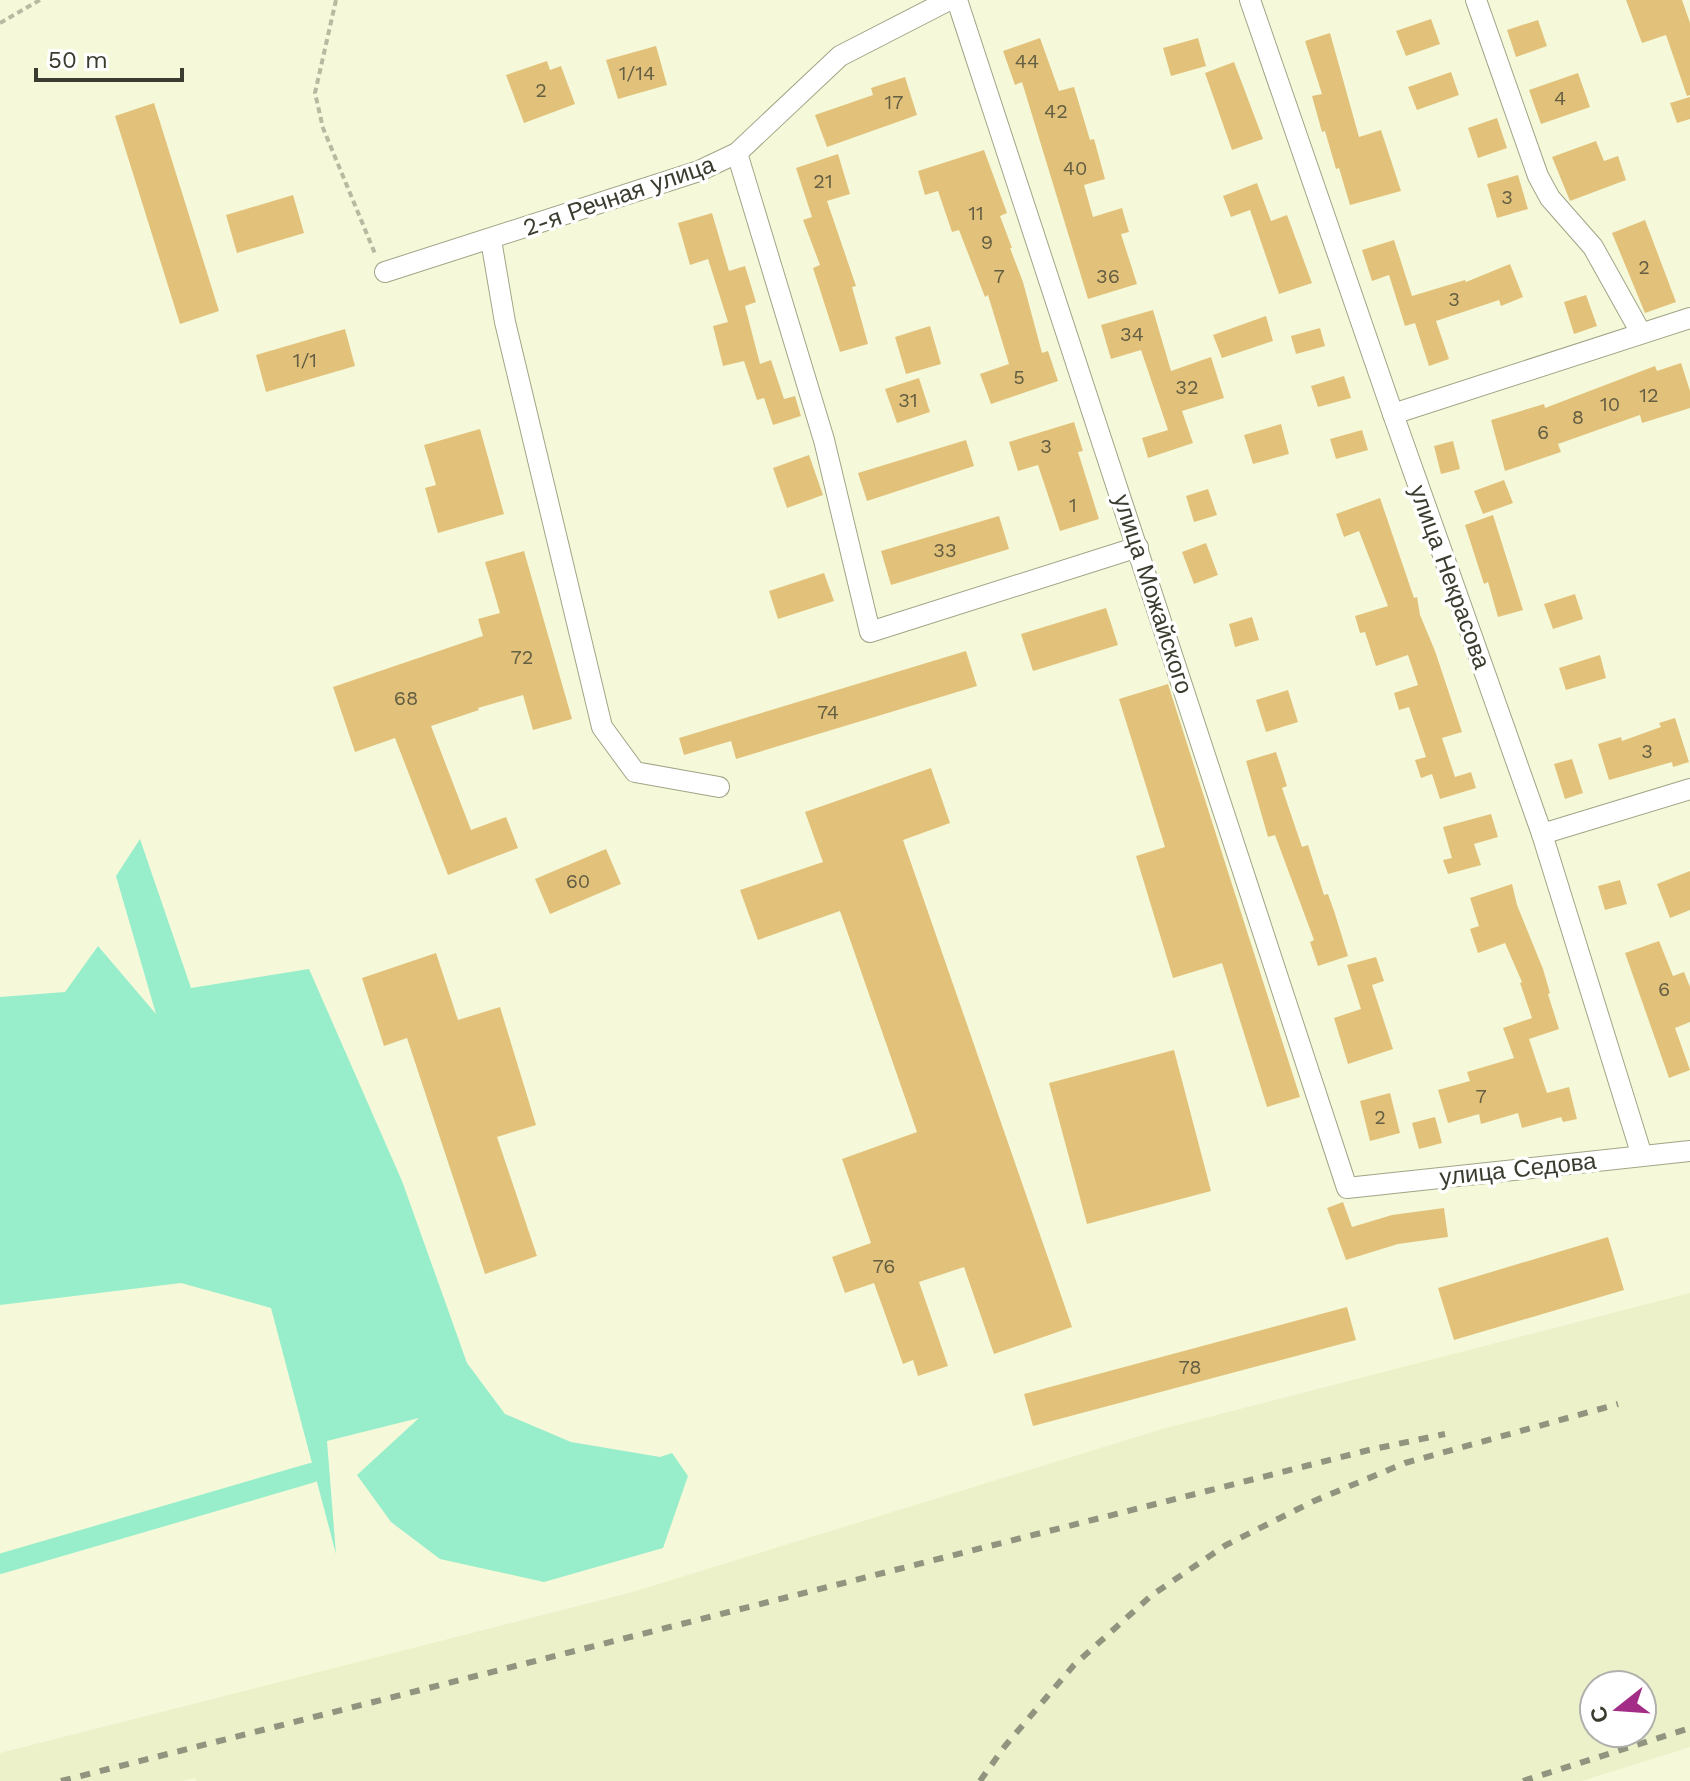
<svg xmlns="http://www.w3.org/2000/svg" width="1690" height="1781" font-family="'Work Sans',sans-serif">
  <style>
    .built { fill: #ecf1c9; fill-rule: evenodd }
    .water { fill: #98eecb }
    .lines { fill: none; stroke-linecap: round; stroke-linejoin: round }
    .canal { stroke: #98eecb; stroke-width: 20 }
    .building { fill: #e2c27b }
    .minor-casing { stroke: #a1a486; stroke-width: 22 }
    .path { stroke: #b6baa0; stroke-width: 4; stroke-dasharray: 6 4; stroke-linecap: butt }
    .minor { stroke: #fff; stroke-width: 20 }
    .rail { stroke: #91947e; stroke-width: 6; stroke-dasharray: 10 10; stroke-linecap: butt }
    .labels { text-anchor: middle; stroke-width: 7; stroke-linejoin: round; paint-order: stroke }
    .number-label { font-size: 20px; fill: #645e42 }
    .street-label { font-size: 24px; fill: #3a3c2f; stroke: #fff }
  </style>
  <rect width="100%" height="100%" fill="#f5f9d9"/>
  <path class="built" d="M1690,1293V1747L1582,1781H196L195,1778L182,1781H0V1753L629,1593L1162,1429ZM1594,1685H1642V1733H1594Z"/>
  <path class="water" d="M140,839L191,988L309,969L402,1181L467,1363L505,1414L571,1442L660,1457L672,1453L688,1476L663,1548L544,1582L440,1559L391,1522L357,1475L419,1418L327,1441L336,1554L271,1308L181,1283L0,1305V997L65,992L98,946L156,1014L116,876Z"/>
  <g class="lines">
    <path class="canal" d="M0,1564L311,1473"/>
  </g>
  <g class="building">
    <path d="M1626,0H1682L1690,23V95L1687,96L1666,35L1642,43Z"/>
    <path d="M1431,19L1440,44L1406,56L1396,31Z"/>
    <path d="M1538,20L1547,46L1516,57L1507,30Z"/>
    <path d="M1330,33L1359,137L1381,130L1401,191L1350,205L1339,168L1336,169L1325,131L1322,132L1312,96L1322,94L1305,41Z"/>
    <path d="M1040,38L1059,91L1074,87L1090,140L1094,139L1105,179L1084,185L1093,217L1122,208L1129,232L1121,234L1137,284L1088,299L1022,82L1015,85L1003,51Z"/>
    <path d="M1198,38L1206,66L1171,76L1163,48Z"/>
    <path d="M656,46L667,85L618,99L606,60Z"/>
    <path d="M547,61L550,70L561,66L575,104L524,123L506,75Z"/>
    <path d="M1234,62L1263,139L1232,150L1205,73Z"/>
    <path d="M1451,72L1459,95L1417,110L1408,87Z"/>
    <path d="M1578,73L1590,107L1541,124L1529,90Z"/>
    <path d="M905,77L917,115L827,147L815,115L873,95L871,88Z"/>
    <path d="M1690,97V119L1677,123L1670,103Z"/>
    <path d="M154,103L219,311L180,324L115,116Z"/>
    <path d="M1497,118L1507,148L1478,158L1468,128Z"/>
    <path d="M1596,141L1604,161L1618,156L1626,180L1570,201L1552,157Z"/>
    <path d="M984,150L1007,213L1000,216L1012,248H1010L1023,282L1042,353L1048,351L1058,381L991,404L980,374L1009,364L988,295L985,297L959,230L952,232L938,191L925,195L918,171Z"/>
    <path d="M838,154L850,194L827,201L856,286L852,287L868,344L840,352L813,268L820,265L803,220L812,217L796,168Z"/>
    <path d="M1518,175L1528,209L1497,218L1487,184Z"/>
    <path d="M1257,183L1271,221L1287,215L1312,283L1279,294L1250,210L1231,217L1223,196Z"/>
    <path d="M293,195L304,233L237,253L226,215Z"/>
    <path d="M712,213L729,271L745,266L756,302L745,306L760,364L771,360L784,399L795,396L801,416L773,425L764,398L757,400L744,361L723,366L713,326L728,322L708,259L690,265L678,223Z"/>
    <path d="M1645,220L1676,302L1645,313L1612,233Z"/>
    <path d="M1394,240L1412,296L1465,280L1466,282L1510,264L1523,297L1501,306L1499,300L1436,321L1449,359L1429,366L1415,323L1405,326L1389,275L1372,281L1362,250Z"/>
    <path d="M1586,295L1597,326L1574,334L1564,302Z"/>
    <path d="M1153,310L1171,371L1211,357L1224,398L1182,411L1193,443L1148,458L1142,438L1168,430L1141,350L1111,359L1101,325Z"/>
    <path d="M1266,316L1273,341L1222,358L1213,335Z"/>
    <path d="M930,326L941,364L906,374L895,337Z"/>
    <path d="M1320,328L1325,346L1296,354L1291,336Z"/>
    <path d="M345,329L355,366L266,392L256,355Z"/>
    <path d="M1681,363L1690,391V408L1642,423L1640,415L1558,444L1561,452L1505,471L1491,420L1544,404L1545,408L1655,366L1657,371Z"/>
    <path d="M1344,376L1351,398L1318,407L1311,386Z"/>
    <path d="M919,378L930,412L897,423L885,389Z"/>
    <path d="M1074,422L1083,451L1078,452L1099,519L1060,531L1038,465L1018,471L1009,442Z"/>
    <path d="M1281,424L1289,454L1253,464L1244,435Z"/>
    <path d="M480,429L504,514L438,533L425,488L436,485L424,445Z"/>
    <path d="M1362,430L1368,450L1336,459L1330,439Z"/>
    <path d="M966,440L974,466L867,501L858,473Z"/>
    <path d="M1453,441L1460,469L1441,474L1434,446Z"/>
    <path d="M809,455L823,495L787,508L773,468Z"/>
    <path d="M1504,480L1513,503L1483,514L1474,491Z"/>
    <path d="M1208,489L1217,515L1194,522L1186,496Z"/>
    <path d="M1380,498L1414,598L1417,597L1420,615L1435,651L1462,732L1442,738L1455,777L1471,772L1476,788L1440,799L1432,774L1421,778L1415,760L1426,757L1409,707L1399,710L1394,693L1418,685L1408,655L1376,666L1365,632L1360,633L1355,616L1388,606L1359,531L1344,537L1336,514Z"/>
    <path d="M1493,515L1523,610L1498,617L1488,582L1484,584L1465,525Z"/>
    <path d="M999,516L1009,549L891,585L881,551Z"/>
    <path d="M1206,543L1218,575L1194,584L1182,552Z"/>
    <path d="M524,551L572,719L533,730L523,695L478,708L479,710L431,726L471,830L506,817L518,848L448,875L395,738L355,752L333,687L483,636L478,619L500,613L485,562Z"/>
    <path d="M824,573L834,601L778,619L769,591Z"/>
    <path d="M1575,594L1583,619L1553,629L1544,604Z"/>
    <path d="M1106,608L1118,645L1033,671L1021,634Z"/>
    <path d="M1252,617L1259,640L1235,647L1229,624Z"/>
    <path d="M966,651L977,686L736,759L731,741L684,755L679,738Z"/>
    <path d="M1600,655L1606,678L1566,690L1559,668Z"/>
    <path d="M1168,684L1300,1097L1267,1107L1222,963L1173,978L1136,856L1165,847L1119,699Z"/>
    <path d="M1288,690L1298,722L1266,732L1256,700Z"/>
    <path d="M1675,718L1689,762L1673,767L1672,762L1609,780L1598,744L1621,737L1622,741L1661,727L1659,723Z"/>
    <path d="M1276,752L1287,786L1282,788L1302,847L1308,845L1324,895L1328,894L1335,914L1348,956L1318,966L1310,942L1314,940L1275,835L1268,837L1246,761Z"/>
    <path d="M1572,759L1583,793L1565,799L1554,764Z"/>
    <path d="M931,768L950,823L903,840L1072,1327L994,1354L964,1267L919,1282L948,1366L918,1376L913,1360L903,1364L874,1283L845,1293L832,1257L871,1243L842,1159L917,1132L840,911L758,940L740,890L823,862L805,812Z"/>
    <path d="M1491,814L1498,837L1474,844L1481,865L1448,874L1443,860L1452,858L1443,827Z"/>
    <path d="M606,849L621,884L550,914L535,879Z"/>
    <path d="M1690,871V910L1670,918L1657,884Z"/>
    <path d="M1620,880L1627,904L1605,910L1598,886Z"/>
    <path d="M1512,884L1517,905L1543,969L1550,993L1548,994L1559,1029L1529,1039L1547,1093L1569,1087L1577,1119L1563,1122L1561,1117L1522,1128L1518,1113L1481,1124L1479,1114L1448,1123L1438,1090L1470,1081L1467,1072L1514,1058L1503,1028L1532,1018L1520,983L1522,982L1505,943L1478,953L1470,929L1479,926L1470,898Z"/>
    <path d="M1659,941L1673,976L1684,972L1690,987V1022L1675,1028L1690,1070L1669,1078L1625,953Z"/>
    <path d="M436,953L458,1020L500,1007L536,1125L497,1137L537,1256L485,1274L407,1038L384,1046L362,978Z"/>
    <path d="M1376,957L1384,981L1372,985L1393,1049L1348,1064L1334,1018L1361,1009L1347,965Z"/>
    <path d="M1174,1050L1211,1191L1087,1224L1049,1083Z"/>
    <path d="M1390,1093L1400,1133L1370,1141L1360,1101Z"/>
    <path d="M1435,1117L1442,1143L1419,1149L1412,1123Z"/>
    <path d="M1343,1202L1352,1227L1392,1215L1444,1208L1448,1237L1398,1244L1346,1260L1327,1208Z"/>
    <path d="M1608,1237L1624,1290L1454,1340L1438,1288Z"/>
    <path d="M1347,1307L1356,1340L1033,1426L1024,1394Z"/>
  </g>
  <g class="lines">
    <g class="minor-casing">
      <g id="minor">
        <path d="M957,0L1347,1188L1690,1151"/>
        <path d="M1250,0L1393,414L1542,834L1642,1156"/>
        <path d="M1476,0L1538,176L1550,198L1593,247L1641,333"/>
        <path d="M737,153L824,440L870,632L1138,547"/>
        <path d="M491,240L505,322L602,727L635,772L719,787"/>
        <path d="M385,272L699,171L737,153L840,56L949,0"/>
        <path d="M1393,414L1690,318"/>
        <path d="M1542,834L1690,789"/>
      </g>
    </g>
    <g class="path">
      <path d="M336,0L315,93L323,128L376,256"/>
      <path d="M0,23L40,0"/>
    </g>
    <use href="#minor" class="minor"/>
    <g class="rail">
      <path d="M61,1781L1369,1450L1445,1434"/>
      <path d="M980,1781L1005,1746L1074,1665L1152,1595L1226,1545L1314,1501L1405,1463L1618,1404"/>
      <path d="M1523,1781L1690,1728"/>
    </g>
  </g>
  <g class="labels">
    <g class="number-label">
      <text x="1027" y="68">44</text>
      <text x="637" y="80">1/14</text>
      <text x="541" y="97">2</text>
      <text x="1560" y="105">4</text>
      <text x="894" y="109">17</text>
      <text x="1056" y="118">42</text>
      <text x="1075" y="175">40</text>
      <text x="823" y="188">21</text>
      <text x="1507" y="204">3</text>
      <text x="976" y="220">11</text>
      <text x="987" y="249">9</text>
      <text x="1644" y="274">2</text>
      <text x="999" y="283">7</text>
      <text x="1108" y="283">36</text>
      <text x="1454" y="306">3</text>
      <text x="1132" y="341">34</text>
      <text x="305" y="367">1/1</text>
      <text x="1019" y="384">5</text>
      <text x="1187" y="394">32</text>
      <text x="1649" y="402">12</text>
      <text x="908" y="407">31</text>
      <text x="1610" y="411">10</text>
      <text x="1578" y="424">8</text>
      <text x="1543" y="439">6</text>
      <text x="1046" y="453">3</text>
      <text x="1073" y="512">1</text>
      <text x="945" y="557">33</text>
      <text x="522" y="664">72</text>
      <text x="406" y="705">68</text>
      <text x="828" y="719">74</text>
      <text x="1647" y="758">3</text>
      <text x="578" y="888">60</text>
      <text x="1664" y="996">6</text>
      <text x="1481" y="1103">7</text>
      <text x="1380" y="1124">2</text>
      <text x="884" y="1273">76</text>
      <text x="1190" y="1374">78</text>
    </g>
    <g class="street-label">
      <text transform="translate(619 196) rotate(-19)" y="8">2-я Речная улица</text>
      <text transform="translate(1450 577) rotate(70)" y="8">улица Некрасова</text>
      <text transform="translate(1153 594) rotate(72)" y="8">улица Можайского</text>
      <text transform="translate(1518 1169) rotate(-6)" y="8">улица Седова</text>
    </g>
  </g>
  <g transform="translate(1618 1709) rotate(253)"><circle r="38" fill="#ffffff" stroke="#b0b1ac" stroke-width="2"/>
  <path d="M0-6L14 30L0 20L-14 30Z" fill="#a32d86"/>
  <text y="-12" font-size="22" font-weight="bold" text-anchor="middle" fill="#3a3c2f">С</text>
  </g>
  <path d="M36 68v12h146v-12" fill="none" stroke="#3a3c2f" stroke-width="4"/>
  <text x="48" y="68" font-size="24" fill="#3a3c2f" stroke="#ffffff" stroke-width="6" paint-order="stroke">50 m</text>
</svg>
